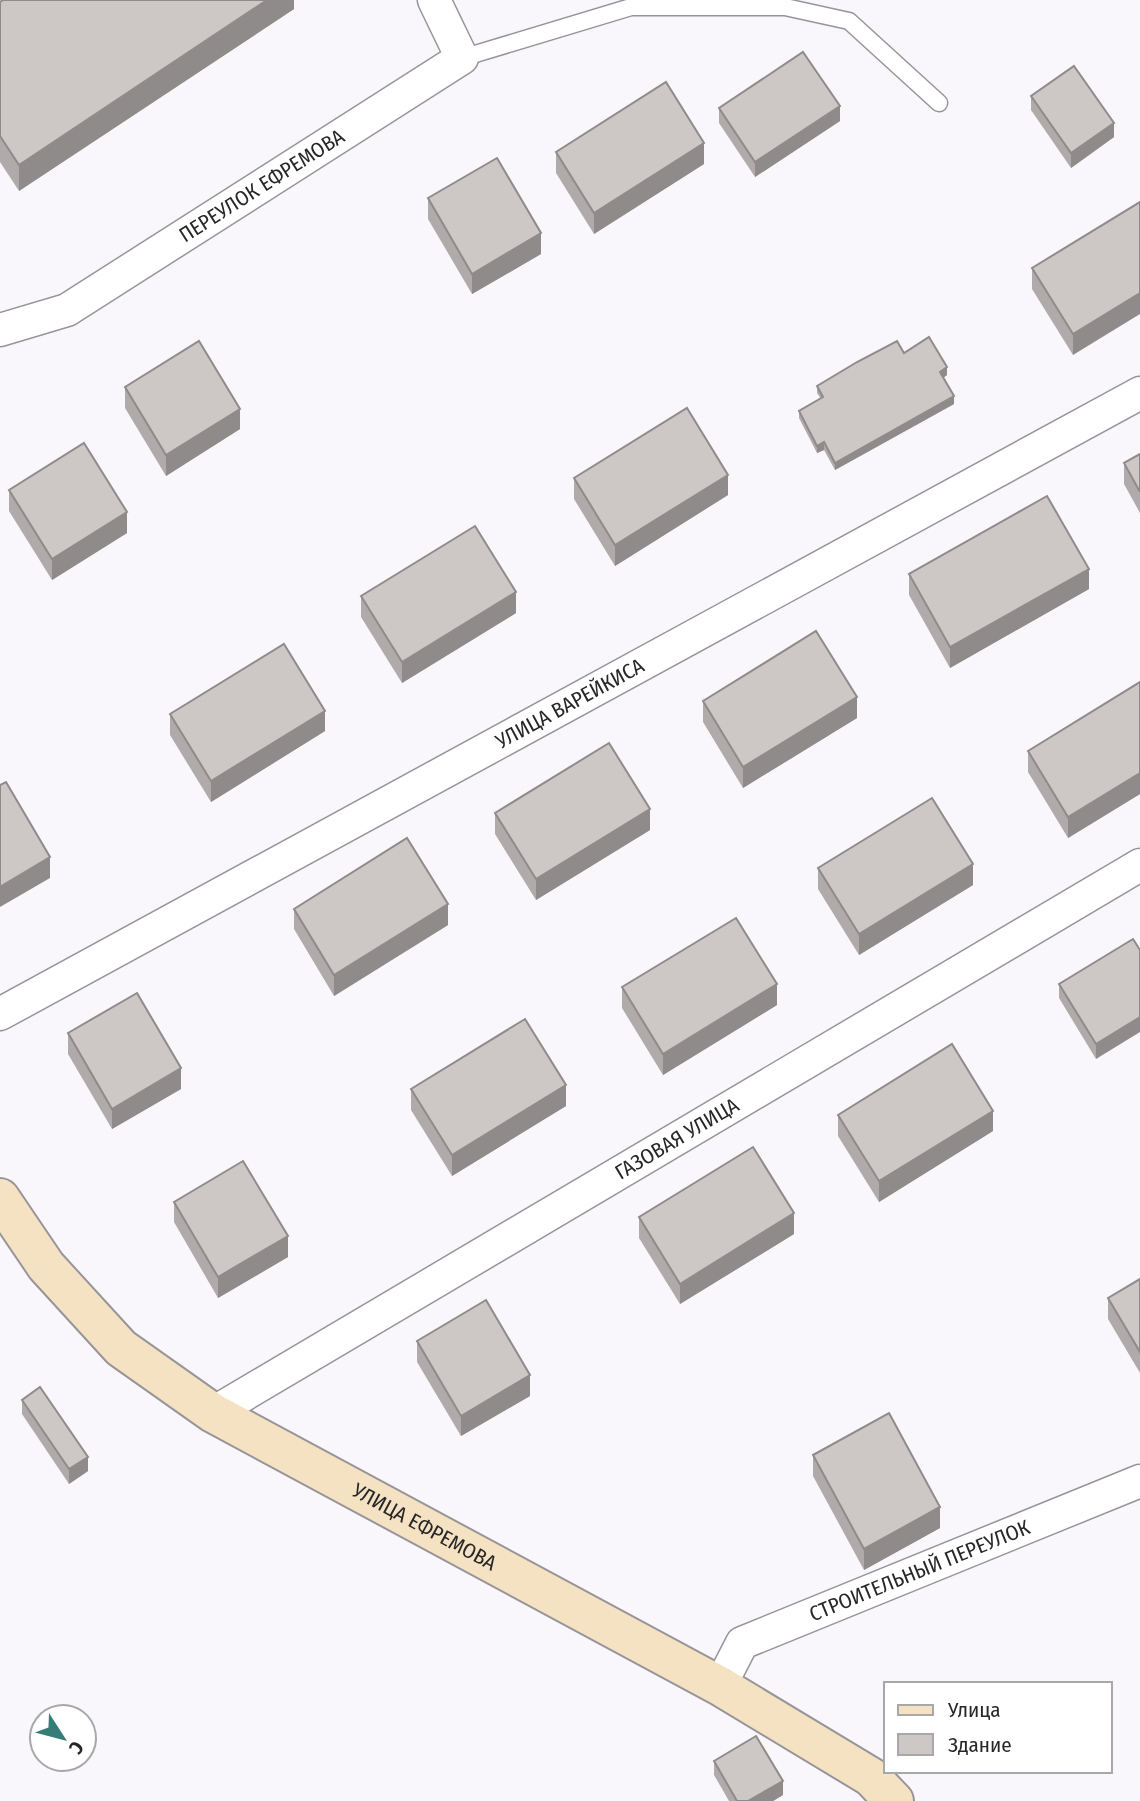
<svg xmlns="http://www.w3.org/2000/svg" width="1140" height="1801" font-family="'Fira Sans Condensed',sans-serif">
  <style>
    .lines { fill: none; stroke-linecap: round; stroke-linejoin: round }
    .lane-casing { stroke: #979599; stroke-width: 19 }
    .street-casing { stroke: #979599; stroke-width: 35 }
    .secondary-casing { stroke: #979599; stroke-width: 42 }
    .lane { stroke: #fff; stroke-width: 16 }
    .street { stroke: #fff; stroke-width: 32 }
    .secondary { stroke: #f5e2c2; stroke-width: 38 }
    .wall { fill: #b0abaa }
    .shaded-wall { fill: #908b8b }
    .building { fill: #cdc7c6; stroke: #908b8b; stroke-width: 2 }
    .labels { text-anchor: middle; stroke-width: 5; stroke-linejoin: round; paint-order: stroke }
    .street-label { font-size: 21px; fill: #272628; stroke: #fff }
  </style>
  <rect width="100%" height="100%" fill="#faf7fc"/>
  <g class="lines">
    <g class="lane-casing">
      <path id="lane" d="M462,58L631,7H785L849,21L939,103"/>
    </g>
    <g class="street-casing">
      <g id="street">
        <path id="s1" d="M0,330L67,310L462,58L434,0"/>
        <path id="s2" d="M0,1014L1140,393"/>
        <path id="s3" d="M213,1413L1140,865"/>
        <path id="s4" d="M720,1686L742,1643L1140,1481"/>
      </g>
    </g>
    <g class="secondary-casing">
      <g id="secondary">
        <path id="s5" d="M0,1198L46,1266L121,1348L213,1413L720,1686L871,1777L894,1801"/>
      </g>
    </g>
    <use href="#lane" class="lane"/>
    <use href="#street" class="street"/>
    <use href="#secondary" class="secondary"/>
  </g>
  <g class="wall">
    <path d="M294,0V9L19,191L0,162V2Z"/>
    <path d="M1031,96L1114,137L1071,168L1031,110Z"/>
    <path d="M719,108L840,121L755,177L719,123Z"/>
    <path d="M556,152L704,164L594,234L556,173Z"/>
    <path d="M428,198L541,254L472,294L428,219Z"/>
    <path d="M1140,202L1073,355L1032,289V268Z"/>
    <path d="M904,353L947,375L943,378L954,404L835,470L824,450L817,453L799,418V411L821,399L817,393V386Z"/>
    <path d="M125,387L240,429L166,476L125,408Z"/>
    <path d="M1140,454V513L1124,484V463Z"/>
    <path d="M574,478L728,495L615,566L574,499Z"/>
    <path d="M9,490L127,533L52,580L9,511Z"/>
    <path d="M909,574L1089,589L950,668L909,595Z"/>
    <path d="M361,596L516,613L402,683L361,617Z"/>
    <path d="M1140,682V794L1068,838L1028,772V751Z"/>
    <path d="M703,701L857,718L743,788L703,722Z"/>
    <path d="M170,714L325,731L211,802L170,735Z"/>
    <path d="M495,813L650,830L536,900L495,834Z"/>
    <path d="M818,868L973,885L859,955L818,889Z"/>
    <path d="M294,909L448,925L334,996L294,929Z"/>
    <path d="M1140,950L1096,1059L1059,998V984Z"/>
    <path d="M622,987L777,1005L663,1075L622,1008Z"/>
    <path d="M68,1033L181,1089L112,1129L68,1054Z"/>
    <path d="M411,1089L566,1106L452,1176L411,1110Z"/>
    <path d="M838,1115L993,1131L879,1202L838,1136Z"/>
    <path d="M174,1202L288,1257L218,1298L174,1222Z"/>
    <path d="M639,1217L794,1234L680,1304L639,1238Z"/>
    <path d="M1140,1279V1373L1108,1319V1298Z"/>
    <path d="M417,1341L530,1396L461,1436L417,1362Z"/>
    <path d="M22,1400L88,1471L69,1484L22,1414Z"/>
    <path d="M813,1455L940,1528L864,1570L813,1476Z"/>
    <path d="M714,1761L783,1795L773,1801H729L714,1775Z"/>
  </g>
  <g class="shaded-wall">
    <path d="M267,0H294V9L19,191V165Z"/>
    <path d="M840,106V121L755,177V162Z"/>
    <path d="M1114,123V137L1071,168V153Z"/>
    <path d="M704,143V164L594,234V213Z"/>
    <path d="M541,233V254L472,294V274Z"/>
    <path d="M1140,293V314L1073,355V334Z"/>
    <path d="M947,367V375L940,380V372Z"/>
    <path d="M954,396V404L835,470V463Z"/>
    <path d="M240,409V429L166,476V455Z"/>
    <path d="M824,442V450L817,453V446Z"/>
    <path d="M728,475V495L615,566V545Z"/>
    <path d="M127,512V533L52,580V559Z"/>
    <path d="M1089,569V589L950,668V647Z"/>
    <path d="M516,592V613L402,683V662Z"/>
    <path d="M857,697V718L743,788V767Z"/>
    <path d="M325,711V731L211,802V781Z"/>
    <path d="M1140,773V794L1068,838V817Z"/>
    <path d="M650,809V830L536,900V879Z"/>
    <path d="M50,857V878L0,907V887Z"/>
    <path d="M973,864V885L859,955V934Z"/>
    <path d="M448,904V925L334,996V975Z"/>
    <path d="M777,984V1005L663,1075V1054Z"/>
    <path d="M1140,1017V1032L1096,1059V1044Z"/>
    <path d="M181,1068V1089L112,1129V1109Z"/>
    <path d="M566,1085V1106L452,1176V1155Z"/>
    <path d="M993,1111V1131L879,1202V1181Z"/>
    <path d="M794,1213V1234L680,1304V1284Z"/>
    <path d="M288,1236V1257L218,1298V1277Z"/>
    <path d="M530,1375V1396L461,1436V1416Z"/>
    <path d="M88,1457V1471L69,1484V1469Z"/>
    <path d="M940,1507V1528L864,1570V1549Z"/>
    <path d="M783,1781V1795L773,1801H748Z"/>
  </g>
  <g class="building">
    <path d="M3,0H267L19,165L0,136V2Z"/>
    <path d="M803,52L840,106L755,162L719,108Z"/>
    <path d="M1074,66L1114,123L1071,153L1031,96Z"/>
    <path d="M666,82L704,143L594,213L556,152Z"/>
    <path d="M497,158L541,233L472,274L428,198Z"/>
    <path d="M1140,202V293L1073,334L1032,268Z"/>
    <path d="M929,337L947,367L940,372L954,396L835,463L824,442L817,446L799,411L823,397L817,386L857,362L897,341L904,353Z"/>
    <path d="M199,341L240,409L166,455L125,387Z"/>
    <path d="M687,408L728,475L615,545L574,478Z"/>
    <path d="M84,443L127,512L52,559L9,490Z"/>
    <path d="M1140,454V492L1124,463Z"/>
    <path d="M1047,496L1089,569L950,647L909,574Z"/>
    <path d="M475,526L516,592L402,662L361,596Z"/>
    <path d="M816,631L857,697L743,767L703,701Z"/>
    <path d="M284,644L325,711L211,781L170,714Z"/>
    <path d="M1140,682V773L1068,817L1028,751Z"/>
    <path d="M609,743L650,809L536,879L495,813Z"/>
    <path d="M6,782L50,857L0,887V785Z"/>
    <path d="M932,798L973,864L859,934L818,868Z"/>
    <path d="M407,838L448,904L334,975L294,909Z"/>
    <path d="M736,918L777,984L663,1054L622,987Z"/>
    <path d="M1133,939L1140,950V1017L1096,1044L1059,984Z"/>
    <path d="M137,993L181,1068L112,1109L68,1033Z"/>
    <path d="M525,1019L566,1085L452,1155L411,1089Z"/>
    <path d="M952,1044L993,1111L879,1181L838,1115Z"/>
    <path d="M753,1147L794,1213L680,1284L639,1217Z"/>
    <path d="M243,1161L288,1236L218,1277L174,1202Z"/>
    <path d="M1140,1279V1352L1108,1298Z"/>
    <path d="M486,1300L530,1375L461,1416L417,1341Z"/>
    <path d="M40,1387L88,1457L69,1469L22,1400Z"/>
    <path d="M889,1413L940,1507L864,1549L813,1455Z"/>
    <path d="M756,1736L783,1781L748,1801H737L714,1761Z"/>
  </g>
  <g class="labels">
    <g class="street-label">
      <text dy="7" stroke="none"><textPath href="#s1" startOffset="301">ПЕРЕУЛОК ЕФРЕМОВА</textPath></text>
      <text dy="7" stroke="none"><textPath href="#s2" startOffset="649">УЛИЦА ВАРЕЙКИСА</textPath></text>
      <text dy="7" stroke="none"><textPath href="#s3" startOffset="539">ГАЗОВАЯ УЛИЦА</textPath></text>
      <text dy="7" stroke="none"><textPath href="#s5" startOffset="546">УЛИЦА ЕФРЕМОВА</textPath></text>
      <text dy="7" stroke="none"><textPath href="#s4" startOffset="240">СТРОИТЕЛЬНЫЙ ПЕРЕУЛОК</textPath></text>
    </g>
  </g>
  <rect x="884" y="1682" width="228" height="91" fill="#ffffff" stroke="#a9a8a9" stroke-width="2"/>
  <rect x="898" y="1705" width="35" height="10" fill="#f5e2c2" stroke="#a9a8a9" stroke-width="2"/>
  <text x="948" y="1717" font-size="21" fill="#272628">Улица</text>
  <rect x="898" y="1734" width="35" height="21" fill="#cdc7c6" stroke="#a9a8a9" stroke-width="2"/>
  <text x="948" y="1752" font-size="21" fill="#272628">Здание</text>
  <g transform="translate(63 1738) rotate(126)"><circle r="33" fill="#ffffff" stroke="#a9a8a9" stroke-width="2"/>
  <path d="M0-5L12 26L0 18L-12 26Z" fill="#357d76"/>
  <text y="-10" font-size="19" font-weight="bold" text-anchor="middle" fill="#272628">С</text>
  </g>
</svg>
